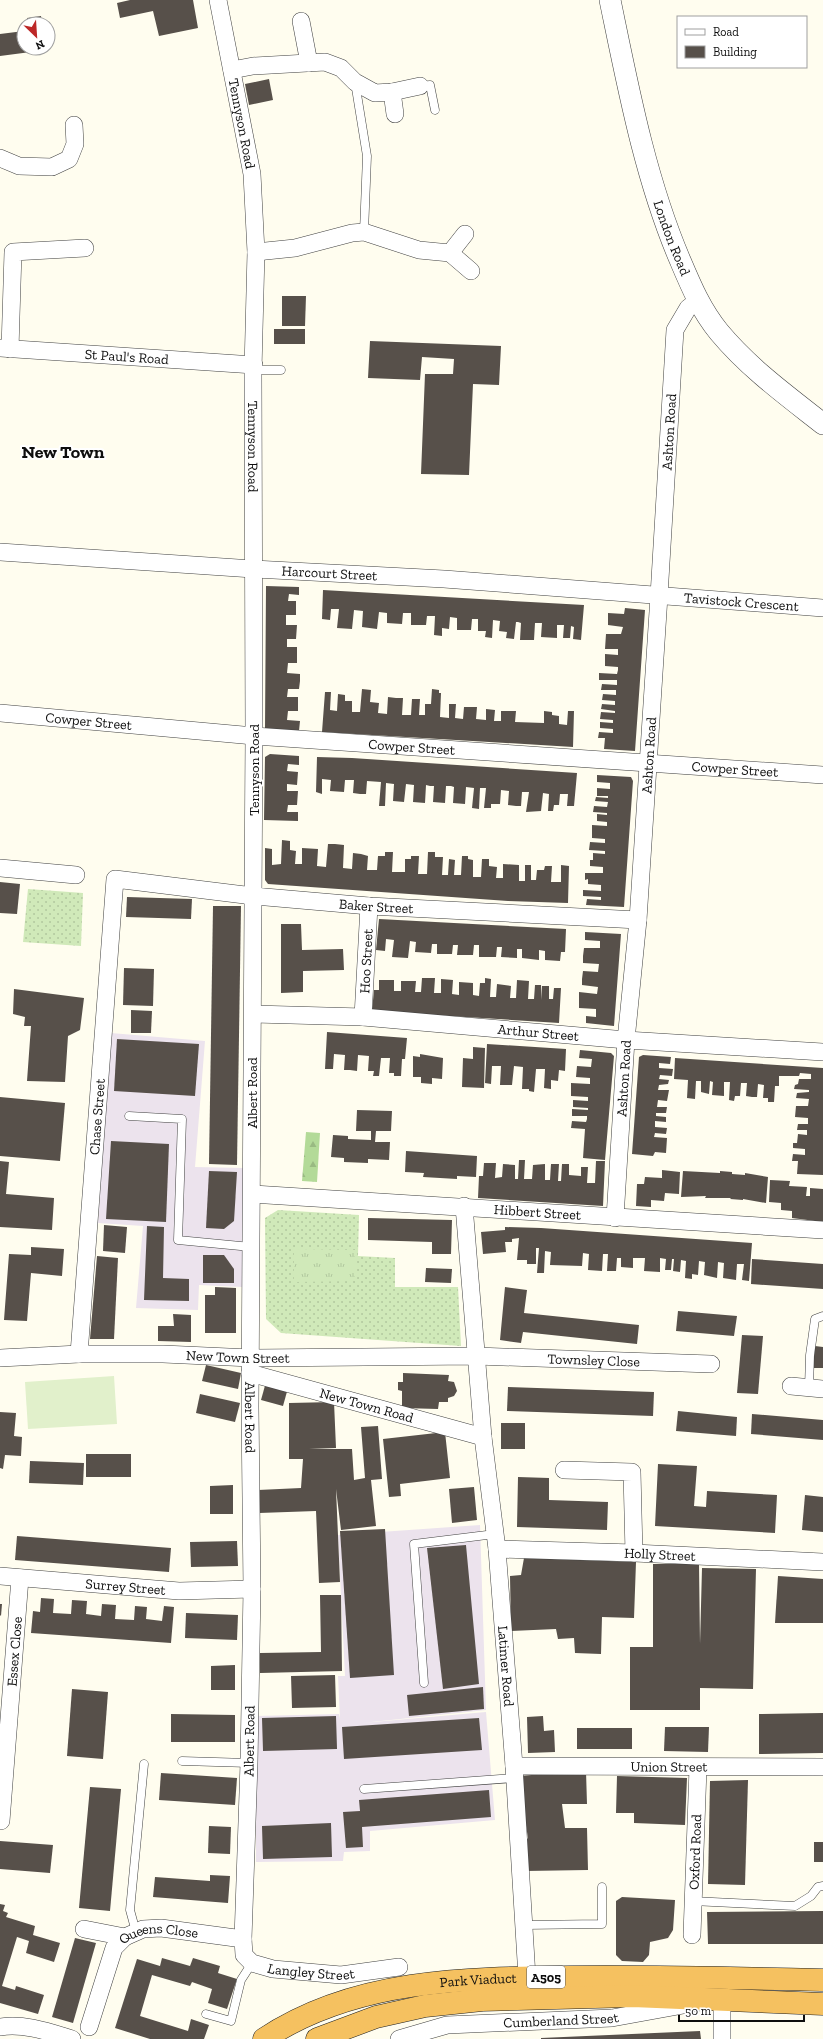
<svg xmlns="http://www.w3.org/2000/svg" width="823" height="2039" font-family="'Zilla Slab',serif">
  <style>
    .industrial { fill: #ece3ed }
    .grass { fill: url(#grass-dots) }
    .forest { fill: url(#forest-firs) }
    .park { fill: url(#park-tufts) }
    .pitch { fill: #e1f0cb }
    .building { fill: #57504a }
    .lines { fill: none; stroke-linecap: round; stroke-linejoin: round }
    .service-casing { stroke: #414141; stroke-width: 9 }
    .minor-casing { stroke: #414141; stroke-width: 18 }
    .tertiary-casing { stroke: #414141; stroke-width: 22 }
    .trunk-casing { stroke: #1f1f1f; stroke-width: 23 }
    .service { stroke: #fff; stroke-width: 8 }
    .minor { stroke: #fff; stroke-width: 17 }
    .tertiary { stroke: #fff; stroke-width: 21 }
    .trunk { stroke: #f5c160; stroke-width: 22 }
    .labels { text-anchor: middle; stroke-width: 4; stroke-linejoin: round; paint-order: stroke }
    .shield { fill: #fff; stroke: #565656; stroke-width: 1 }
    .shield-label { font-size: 13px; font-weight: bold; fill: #0e0e0e }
    .street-label { font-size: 14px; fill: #0e0e0e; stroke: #fff }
    .district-label { font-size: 18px; font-weight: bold; fill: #0e0e0e; stroke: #fff }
  </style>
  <defs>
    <pattern id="grass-dots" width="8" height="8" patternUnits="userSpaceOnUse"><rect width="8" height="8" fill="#d0e9b9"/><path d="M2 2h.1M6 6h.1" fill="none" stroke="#b1c79e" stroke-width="1.8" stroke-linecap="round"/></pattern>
    <pattern id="forest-firs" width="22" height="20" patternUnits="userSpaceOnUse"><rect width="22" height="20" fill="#b3da98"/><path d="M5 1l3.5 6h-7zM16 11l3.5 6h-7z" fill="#99ba82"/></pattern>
    <pattern id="park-tufts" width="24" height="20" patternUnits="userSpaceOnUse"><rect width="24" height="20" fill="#d0e9b9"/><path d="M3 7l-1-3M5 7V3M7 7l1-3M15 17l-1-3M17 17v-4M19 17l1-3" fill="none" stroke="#b1c79e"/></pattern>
  </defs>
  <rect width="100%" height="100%" fill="#fffdef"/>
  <g class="industrial">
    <path d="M111,1033L205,1041L195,1167L244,1168L242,1287L199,1285L198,1310L136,1308L143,1226L98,1223Z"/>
    <path d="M480,1525L486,1710L362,1723L486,1712L495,1820L370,1831V1851L344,1852L343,1861L256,1862V1716L339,1714L340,1719L338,1676H345L338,1535Z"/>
  </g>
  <g class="grass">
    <path d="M28,889L83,893L81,946L23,942Z"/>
    <path d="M278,1210L359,1215L358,1256L395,1258V1287H458L461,1346L281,1333L266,1319L265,1218Z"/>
  </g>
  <path class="forest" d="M306,1132L320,1133L317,1182L302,1181Z"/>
  <path class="park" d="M294,1249L355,1250V1281L294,1282Z"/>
  <path class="pitch" d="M114,1376L117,1424L28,1429L25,1382Z"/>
  <g class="building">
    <path d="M130,0H193L198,28L159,36L153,11L120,18L117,3Z"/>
    <path d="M41,16L42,24H28L27,18Z"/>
    <path d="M24,31V48H45L46,50L0,56V34Z"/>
    <path d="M269,79L273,100L249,105L245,84Z"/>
    <path d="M282,296H306L305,326H282Z"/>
    <rect x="274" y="329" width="31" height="15"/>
    <path d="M370,341L501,346L499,385L473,384L469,475L421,474L425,374H453L454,359L422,357L420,380L368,378Z"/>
    <path d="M266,586L299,587V595L289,594L288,601H296V615H286V625H297L296,639H287V647H297V663H288L287,673L300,674V681L299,689H288L287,697H298V711H288L287,720L300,721L299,731L265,729Z"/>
    <path d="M323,590L584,605L581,640L573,639L574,627L571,626L570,638H563L564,625H557V638L541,637L542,623H535L534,640H520L521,623L518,622H516L514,639L506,638L507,632L499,631L500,621L493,620L492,638L485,637L486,631H478V619H472L471,630H457V618L450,617L449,629L442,628V636L434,635L435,616H427L426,625H411V613H403L402,624L387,623V613L379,612L377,629L362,627L363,611L354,610L352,629L337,628L339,609H331L330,620L322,619Z"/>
    <path d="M625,608L645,610L635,751L604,749L605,738H598L599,732L613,733V729L600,728V722L613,723V720L600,719L601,712L615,713V711L601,709L602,704L615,705V701L602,700L603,694L616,695V690H601L602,684L617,685V680H599V673L617,674L618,670V667L605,666V654L618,655V649H605L606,634H621L623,627L608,625V613L624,614Z"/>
    <path d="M362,689L371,690L370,702L379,703L378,713L387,714L388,697L396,698H403L402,715H411L412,699H420L419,715H425V704H431L432,689L439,690V693H441L440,717L449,718V704H456L455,718L463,719L464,707H477L476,719L486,720V709L495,710L494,721H501V711H516L515,722L544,723V711L552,712V715L559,716V724L567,725L568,711H574L573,747L322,732L325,692H331L330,710L337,711L338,694L345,695V701H352V712H360Z"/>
    <path d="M270,754L299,756V765L288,764L287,771L298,772L297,785L287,784V791H298L297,805H288L287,812H298V821L264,820L265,757Z"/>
    <path d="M317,757L352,758L577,773L574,806H567L568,794H560L559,805H554L553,811H548L549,794L543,793L541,811L526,812L529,792H522L521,806H516L508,805L509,791L501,790L500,804H491V808H484L486,788H480L479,809L472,808L474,788L466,787L465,804L453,803L454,787L451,786H446L445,803L433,802L434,786H430L426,785L425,803L413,802L414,785L406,784L404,802L393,801L394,784L386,783L385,806H379L381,782L367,781L366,794H360L353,793L354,780H345L344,792L330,791L331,780L322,779V794L316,792Z"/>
    <path d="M597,775L631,777L633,781L624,907L586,905L587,899L601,900V897L583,896V890L601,891V885L588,884V879L585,880V873H603V867L590,866V860H593V853L605,854V851L589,850L590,842L605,843V839L592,838V825L607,826V822L597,821V814L607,815V813L593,812L594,806L607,807L608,802L595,801L596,797L608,798V796H597V788L610,789V783L597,782Z"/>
    <path d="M282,840L290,841V850L296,851L295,864H302V848L318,849L317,866L326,867L328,844H335L344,845L343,868L352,869L353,853L361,854L368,856L367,870H377L378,856H385V852H393L392,872H405V859H411V856H419L418,874H427L428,852H435V857H443L442,875H448L449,859L455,860L454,875H461L462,856H468V859L473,860V877H481L482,859H489V866L497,867L496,878H503V864L519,865V881H525V865H531V880H536L537,870H544L545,866H552L551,882H561V865L569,866L568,903L508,901L268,884L265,880V848L272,849V865L281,864Z"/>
    <path d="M0,882L20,884L17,914L0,913Z"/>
    <path d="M127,897L192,899L191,919L126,917Z"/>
    <path d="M213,906H241L237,1165L209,1164Z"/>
    <path d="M379,919L566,929L565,952H561L560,961L545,960V951L539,950V960L522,958V949H517V958L501,957L502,947H497L496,957H479V945H474L473,955H457L458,945H453L452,954H437V944H432L431,953L415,952L416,942L410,941L408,958L392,957L394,940L386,939L385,951L376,950Z"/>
    <path d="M281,924H301L302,950L343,949L344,970L303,971V992L281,993Z"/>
    <path d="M585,932L621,934L614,1026L586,1023V1016L596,1017V1009L579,1008V992L597,994L598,987L582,985V979L583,971L598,972L599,964L583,963V956L584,948H600V941L585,940Z"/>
    <path d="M124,968L154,969L153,1006L123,1005Z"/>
    <path d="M422,978H435L434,993H441V979L453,980L452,994L459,995V982L473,983V995L479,996L480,983H485V978L491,979L490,997H496L497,984L511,986L510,998H516L517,980L529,981L528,999H534L535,985H541L542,1000V986H549V999H553L554,988H561L559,1023L372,1011L374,990H379V980H394V991H401V981H416L415,992H421Z"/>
    <path d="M14,989L84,998L80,1030L68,1036L65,1082L27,1081L31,1026H24L25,1017L13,1014Z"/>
    <path d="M131,1010L152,1011L151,1033H131Z"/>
    <path d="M327,1032L407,1038L405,1059H402L401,1076H394V1073H389L390,1058H381L379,1076H373L374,1071H368L369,1056L358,1055L357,1071L350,1070H344L345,1055L334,1054L333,1069H325Z"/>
    <path d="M117,1039L199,1044L195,1096L114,1091Z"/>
    <path d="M487,1044L566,1049L565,1071L559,1070L558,1081L551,1080V1089L544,1088L545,1069H536L534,1092L529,1091V1089H522L523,1067L514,1066L512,1085H500L501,1066H492L491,1084L485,1083Z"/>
    <path d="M473,1047L485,1048L484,1088L462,1087L463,1058L473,1059Z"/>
    <path d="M580,1050L611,1053L614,1056L605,1160L583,1158L585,1129L571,1128L572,1121L586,1122L587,1119V1116H572V1109L588,1110V1108L573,1107V1100L588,1101V1097L571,1096V1083L590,1084V1078L576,1077L577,1066L591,1067L592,1059L579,1058Z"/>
    <path d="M420,1054L443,1058L442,1079L432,1078V1084L421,1083V1077H413V1056L420,1057Z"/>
    <path d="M643,1055L671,1057L670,1064L659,1063V1068L673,1069L672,1076L660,1075L659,1079L669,1080L668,1084L659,1085L658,1090H669L667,1101L658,1100L657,1107H667L666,1113H656V1116L666,1117V1122L655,1121V1127L667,1128L666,1134L655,1133L654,1137L667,1138L666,1153L655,1152L653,1156L632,1154L639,1057Z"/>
    <path d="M675,1058L823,1068V1175L797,1174L798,1161H792L793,1154L805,1155V1149L793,1148V1143H797L798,1134L807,1135V1130H797L798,1124H808V1118L795,1117L796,1106H808L809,1099L796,1098L797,1093L809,1092V1090L794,1089L795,1085L798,1084L799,1079H811V1074L800,1073L799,1076H779V1086H775L774,1102H768V1098H763L764,1085L758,1084L757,1097H752L746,1096L747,1083H741L740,1096H735L734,1101L729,1100L730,1082H724V1096L712,1095L713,1082L710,1081L709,1094L701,1092V1081H696L695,1099L687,1098L688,1080L674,1079Z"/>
    <path d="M0,1097L65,1103L60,1161L0,1156Z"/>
    <path d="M357,1110L392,1111L391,1131H376L375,1142H390L389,1160L368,1159V1163L344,1162V1158L331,1157L333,1135L348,1136V1139L371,1140V1131H356Z"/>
    <path d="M111,1141L169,1144L166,1222L106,1219Z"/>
    <path d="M406,1151L477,1156L476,1177L457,1176V1179L423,1177L424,1173L405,1172Z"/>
    <path d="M519,1160H525L524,1179H532L533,1165L545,1164V1180H550L551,1164H559L558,1181H561L562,1164H569V1175L581,1176V1167H588L587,1183H595L596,1161H605L603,1206L478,1198L479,1176H483L484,1163H496L495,1178L502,1177L503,1164L515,1165V1179H518Z"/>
    <path d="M0,1161L9,1162L6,1194L54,1198L52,1230L0,1227Z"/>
    <path d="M662,1170L680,1172L679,1194L665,1193L664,1201L651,1200V1207L636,1206L637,1184H644L645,1177L662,1178Z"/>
    <path d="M209,1171L237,1172L234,1221L224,1229L206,1228Z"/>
    <path d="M683,1171L720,1173V1171L732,1172V1174L745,1175V1173L768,1177L766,1203L743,1199V1200L730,1199L731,1198H705L706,1196L681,1197Z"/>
    <path d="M770,1180L790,1181L789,1186L807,1187L806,1196H810V1188L823,1189V1222L792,1218V1211L781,1210V1203L769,1202Z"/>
    <path d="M368,1218L452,1220L451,1254H432V1242L368,1240Z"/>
    <path d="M104,1225L127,1227L125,1253L103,1251Z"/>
    <path d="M147,1226L164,1227L163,1278L189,1279V1301L144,1300Z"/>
    <path d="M505,1227L541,1228L752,1243L749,1281L742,1280L744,1264H737L736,1280L723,1278L724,1263L718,1262L717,1278L704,1275L705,1262L699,1261L698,1275L692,1274V1279L685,1278L686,1261L681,1260L680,1272L673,1271L674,1259H672L671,1270H665L666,1259L660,1258V1272L644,1271L645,1258H633V1268L621,1267V1258H617L616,1271H607L608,1254H603L602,1271L588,1270L589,1254L583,1253L582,1266L550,1265L551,1252L545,1251L544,1273H537L539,1248H536V1264H527V1260H517L519,1238L512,1239V1242H505L506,1252L483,1254L481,1232L505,1230Z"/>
    <path d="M31,1247L64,1249L62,1276L31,1273L27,1321L4,1320L9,1254L31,1255Z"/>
    <path d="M203,1255H224L234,1269V1283H203Z"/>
    <path d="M97,1256L118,1258L114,1339H90Z"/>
    <path d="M752,1259L823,1264V1289L751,1284Z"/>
    <path d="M426,1268L452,1269L451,1283L425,1282Z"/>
    <path d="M215,1287L236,1288V1333H205V1295H215Z"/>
    <path d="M505,1287L527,1290L524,1313L639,1325L637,1344L523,1332L521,1343L500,1340Z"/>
    <path d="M678,1311L737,1316L734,1336L676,1331Z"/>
    <path d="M173,1314L191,1315V1342L158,1341V1326H174Z"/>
    <path d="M742,1335L763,1336L758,1394L737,1393Z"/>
    <path d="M815,1346L823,1347V1368H813Z"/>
    <path d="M206,1365L241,1373L238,1389L202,1381Z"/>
    <path d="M403,1373L449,1375L448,1381L454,1382L457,1391L454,1396L448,1398V1402H439L438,1409L402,1408V1391L398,1390V1382H403Z"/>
    <path d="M266,1382L288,1388L283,1406L261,1400Z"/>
    <path d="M508,1387L654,1392L653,1416L507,1411Z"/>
    <path d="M200,1394L240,1403L235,1422L196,1413Z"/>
    <path d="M334,1402L336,1448L309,1449H352L354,1480L365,1478L361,1427L378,1426L382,1479L371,1480L376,1526L341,1530L336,1489L340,1582L319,1583L316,1511L259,1513L258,1490L301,1488L303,1459H289V1403Z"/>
    <path d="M678,1411L737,1417L736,1436L676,1431Z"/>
    <path d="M0,1412L16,1413L14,1436L22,1437L21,1456L5,1455L3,1469L0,1468Z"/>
    <path d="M752,1414L823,1420V1440L751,1434Z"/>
    <rect x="501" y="1423" width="24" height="26"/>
    <path d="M445,1432L450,1478L400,1484L401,1496L389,1497L383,1439Z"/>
    <rect x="86" y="1454" width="45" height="23"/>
    <path d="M30,1461L84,1463L83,1485L29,1483Z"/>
    <path d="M658,1464L697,1466L694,1506L706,1507L707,1491L777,1495L775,1533L655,1526Z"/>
    <path d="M518,1477L549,1478V1500L608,1502L607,1530L517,1527Z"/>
    <path d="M233,1485V1514H210V1486Z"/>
    <path d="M474,1487L477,1520L452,1523L449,1489Z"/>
    <path d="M805,1495L823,1497V1532L802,1530Z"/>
    <path d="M385,1529L394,1675L350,1678L340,1531Z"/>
    <path d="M17,1536L171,1548L169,1572L15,1560Z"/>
    <path d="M237,1541L238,1566L191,1567L190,1542Z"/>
    <path d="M466,1545L479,1684L443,1689L427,1548Z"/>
    <path d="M524,1558L636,1562L634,1618L602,1617L601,1654L575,1653L574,1638L558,1639L556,1629L511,1631L510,1576L521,1575Z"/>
    <path d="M653,1564H699L700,1644L702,1568L756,1569L753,1689L700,1688V1710H630V1647H653Z"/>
    <path d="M778,1576L823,1579V1623H775Z"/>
    <path d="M320,1595H341L342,1671L260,1673V1653L321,1652Z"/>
    <path d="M41,1598L54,1599L53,1613L71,1614L72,1600L87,1601L86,1614L101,1616L102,1604L116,1605L115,1619L134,1620L135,1606L147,1607L146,1619L162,1621L164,1606L174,1607L171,1643L31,1633L33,1611L40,1612Z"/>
    <path d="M0,1604H2L1,1616L0,1615Z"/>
    <path d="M186,1613L238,1615L237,1640L185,1638Z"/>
    <path d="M235,1665V1690H211V1666Z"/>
    <path d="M335,1675L336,1707L292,1708L291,1676Z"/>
    <path d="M483,1687L484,1709L409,1716L407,1695Z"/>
    <path d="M72,1689L108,1692L103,1759L67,1756Z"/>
    <path d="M823,1713V1753L759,1754V1714Z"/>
    <path d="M171,1714L235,1715V1742H171Z"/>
    <path d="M336,1716L337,1749L263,1751L262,1718Z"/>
    <path d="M543,1716L544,1731L554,1730L555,1752L528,1753L527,1717Z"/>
    <path d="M479,1718L482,1750L344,1759L342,1727Z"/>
    <path d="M665,1727H709L708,1752L664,1751Z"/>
    <rect x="577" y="1728" width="55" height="21"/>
    <path d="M586,1771L587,1804H562L565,1828H587L588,1870L525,1871L523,1845L528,1838L518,1776Z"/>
    <path d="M161,1773L237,1778L235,1805L159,1800Z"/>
    <path d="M617,1776L687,1778L685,1825L634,1823V1813H616Z"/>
    <path d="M748,1780L745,1885L708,1884L710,1781Z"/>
    <path d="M90,1787L121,1789L110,1911L79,1908Z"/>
    <path d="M489,1790L491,1817L362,1827L363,1847L346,1848L343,1812L360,1811L359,1800Z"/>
    <path d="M331,1823L332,1857L263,1859L262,1826Z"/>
    <path d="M209,1826L231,1827L230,1854L208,1853Z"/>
    <path d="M0,1841L53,1845L50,1873L0,1869Z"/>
    <rect x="814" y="1842" width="9" height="20"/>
    <path d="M210,1875L230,1876L228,1903L153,1897L155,1877L210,1881Z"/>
    <path d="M622,1897L675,1900L673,1930L668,1938L650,1942L649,1955L643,1962L622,1961L616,1955V1901Z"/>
    <path d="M0,1904L5,1905L3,1911L8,1913L6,1917L35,1926L33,1935L60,1943L54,1962L26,1953L29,1941L17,1937L2,1986L15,1990L16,1986L44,1995L38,2014L0,2003Z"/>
    <path d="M823,1911V1944H708L707,1912Z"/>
    <path d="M75,1938L96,1943L73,2023L52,2017Z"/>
    <path d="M162,1958L190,1966L193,1958L220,1966L218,1973L237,1979L227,2009L208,2003L212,1989L192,1982L190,1986L152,1975L140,2016L188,2031L191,2019L209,2025L204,2039H150L115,2028L137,1959L160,1966Z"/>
    <path d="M700,2031L701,2039H541V2038Z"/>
  </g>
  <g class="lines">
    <g class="service-casing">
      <g id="service">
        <path d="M355,82L367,156L364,232"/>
        <path d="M420,86L430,85L435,110"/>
        <path d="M253,370H281"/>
        <path d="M129,1116L182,1119L178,1240L251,1247"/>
        <path d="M809,1388L810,1355L815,1319L823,1316"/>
        <path d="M424,1683L414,1544L495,1534"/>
        <path d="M182,1761L249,1763"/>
        <path d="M364,1789L515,1778"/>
        <path d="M692,1901L795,1906L811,1896L818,1887L823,1886"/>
        <path d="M524,1925L602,1924V1887"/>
        <path d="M136,1932L130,1910L144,1764"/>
        <path d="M206,2014L231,2021L241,1980L252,1963"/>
      </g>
    </g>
    <g class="minor-casing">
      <g id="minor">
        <path id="s1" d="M218,0L252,174L256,252L253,370L254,736L250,1407L252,1589L249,1763L243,1939L244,1955L252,1963L273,1969L341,1975L399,1967"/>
        <path d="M301,21L309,63"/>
        <path d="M232,70L253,66L325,62L341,68L355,82L375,93L392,92L420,86"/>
        <path d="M392,92L395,114"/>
        <path d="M0,158L19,166L52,167L69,159L75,144L74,125"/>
        <path d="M256,252L295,248L352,233L364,232L419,250L450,253L471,271"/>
        <path d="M450,253L465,234"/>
        <path id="s2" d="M0,348L254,365"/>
        <path d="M10,349L13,252L85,248"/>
        <path id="s3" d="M0,552L253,569L444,579L823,608"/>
        <path id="s4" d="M0,713L254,736L823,775"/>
        <path d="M0,868L76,875"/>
        <path id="s5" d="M253,1014L363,1017L626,1040L823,1052"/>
        <path id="s6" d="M363,1017L369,906"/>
        <path id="s7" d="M252,1194C442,1205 633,1219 823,1230"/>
        <path id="s8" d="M464,1206L483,1437L497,1549L514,1766L527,1977"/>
        <path id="s9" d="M615,1218L626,1040L638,920L659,596L675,330L688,308L697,301"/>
        <path id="s10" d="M79,1354L115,879L253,896L369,906L638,920"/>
        <path id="s11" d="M0,1358L79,1354H163L251,1358L476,1356L711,1364"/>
        <path id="s12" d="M250,1373L483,1437"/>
        <path d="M791,1386L823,1389"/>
        <path d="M564,1470L632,1472L634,1553"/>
        <path id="s13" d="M497,1549L634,1553L823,1562"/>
        <path id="s14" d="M0,1576L179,1591L252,1589"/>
        <path id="s15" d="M514,1766L823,1767"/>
        <path id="s16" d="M1,1821L20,1578"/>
        <path d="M84,1929L125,1937"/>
        <path id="s17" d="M692,1935L698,1768"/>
        <path d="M0,2027C24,2023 49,2032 72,2039"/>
        <path id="s18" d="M89,2027L114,1948L125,1937L143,1929L161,1928L243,1939"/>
        <path id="s19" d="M399,2039L447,2025L612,2018L722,1998V2039"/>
      </g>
    </g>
    <g class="tertiary-casing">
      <g id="tertiary">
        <path id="s20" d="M610,0C628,87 645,178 680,260C691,286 701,310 719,332C749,368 786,395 823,424"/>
      </g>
    </g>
    <g class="trunk-casing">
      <g id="trunk">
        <path id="s21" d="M264,2039C354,1979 465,1978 570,1977C654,1976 738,1978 823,1980"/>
        <path d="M317,2039L376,2017L425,2006L482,2000L633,1996L823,2004"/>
      </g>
    </g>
    <use href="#service" class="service"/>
    <use href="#minor" class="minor"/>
    <use href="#tertiary" class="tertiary"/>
    <use href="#trunk" class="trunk"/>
  </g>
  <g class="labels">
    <rect class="shield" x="527" y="1966" width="38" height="22" rx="3"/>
    <g class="shield-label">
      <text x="546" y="1982">A505</text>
    </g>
    <g class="street-label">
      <text dy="5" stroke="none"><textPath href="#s1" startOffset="126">Tennyson Road</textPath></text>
      <text dy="5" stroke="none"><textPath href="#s20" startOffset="246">London Road</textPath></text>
      <text dy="5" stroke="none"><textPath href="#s2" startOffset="127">St Paul's Road</textPath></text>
      <text dy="5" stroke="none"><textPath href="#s9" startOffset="788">Ashton Road</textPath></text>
      <text dy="5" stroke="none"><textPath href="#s1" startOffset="450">Tennyson Road</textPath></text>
      <text dy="5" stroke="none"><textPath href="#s3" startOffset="330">Harcourt Street</textPath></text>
      <text dy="5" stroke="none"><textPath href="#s3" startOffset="743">Tavistock Crescent</textPath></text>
      <text dy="5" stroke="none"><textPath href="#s4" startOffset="89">Cowper Street</textPath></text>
      <text dy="5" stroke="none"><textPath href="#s4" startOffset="413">Cowper Street</textPath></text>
      <text dy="5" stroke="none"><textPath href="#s9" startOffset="464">Ashton Road</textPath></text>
      <text dy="5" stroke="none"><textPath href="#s4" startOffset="737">Cowper Street</textPath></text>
      <text transform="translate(254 770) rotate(-90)" y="5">Tennyson Road</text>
      <text dy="5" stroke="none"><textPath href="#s10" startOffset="739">Baker Street</textPath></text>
      <text dy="5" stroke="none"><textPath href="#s6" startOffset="56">Hoo Street</textPath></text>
      <text dy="5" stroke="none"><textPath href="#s5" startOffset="286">Arthur Street</textPath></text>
      <text dy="5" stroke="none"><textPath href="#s9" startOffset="140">Ashton Road</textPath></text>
      <text transform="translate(252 1093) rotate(-90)" y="5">Albert Road</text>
      <text dy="5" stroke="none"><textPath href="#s10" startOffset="238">Chase Street</textPath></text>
      <text dy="5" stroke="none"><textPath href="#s7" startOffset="286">Hibbert Street</textPath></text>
      <text dy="5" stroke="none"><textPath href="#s11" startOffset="238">New Town Street</textPath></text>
      <text dy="5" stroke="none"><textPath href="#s11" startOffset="594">Townsley Close</textPath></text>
      <text dy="5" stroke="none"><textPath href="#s12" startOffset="121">New Town Road</textPath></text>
      <text dy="5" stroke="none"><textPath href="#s1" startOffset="1421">Albert Road</textPath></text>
      <text dy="5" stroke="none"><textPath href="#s13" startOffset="163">Holly Street</textPath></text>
      <text dy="5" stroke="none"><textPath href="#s14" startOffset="126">Surrey Street</textPath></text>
      <text dy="5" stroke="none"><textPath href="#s16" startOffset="170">Essex Close</textPath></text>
      <text dy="5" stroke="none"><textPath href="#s8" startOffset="462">Latimer Road</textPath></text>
      <text transform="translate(249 1741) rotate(-89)" y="5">Albert Road</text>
      <text dy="5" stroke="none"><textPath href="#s15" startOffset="155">Union Street</textPath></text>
      <text dy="5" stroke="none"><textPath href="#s17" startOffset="83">Oxford Road</textPath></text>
      <text dy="5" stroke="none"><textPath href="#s18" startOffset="133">Queens Close</textPath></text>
      <text dy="5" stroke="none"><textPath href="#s1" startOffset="2030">Langley Street</textPath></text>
      <text dy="5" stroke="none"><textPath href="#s21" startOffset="225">Park Viaduct</textPath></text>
      <text dy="5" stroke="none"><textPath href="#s19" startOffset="164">Cumberland Street</textPath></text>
    </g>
    <g class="district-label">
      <text x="63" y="458">New Town</text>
    </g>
  </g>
  <rect x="677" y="16" width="130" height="52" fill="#ffffff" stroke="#9f9f9f"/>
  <rect x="685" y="29" width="20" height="6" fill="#ffffff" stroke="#9f9f9f"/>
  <text x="713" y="36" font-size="12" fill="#0e0e0e">Road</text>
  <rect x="685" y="46" width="20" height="12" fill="#57504a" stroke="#9f9f9f"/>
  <text x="713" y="56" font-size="12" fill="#0e0e0e">Building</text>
  <g transform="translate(36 36) rotate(155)"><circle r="19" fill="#ffffff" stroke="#9f9f9f"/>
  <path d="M0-3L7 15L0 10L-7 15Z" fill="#bd2727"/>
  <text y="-6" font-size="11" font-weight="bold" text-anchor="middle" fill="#0e0e0e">N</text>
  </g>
  <path d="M679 2015v6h125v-6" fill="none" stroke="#0e0e0e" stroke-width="2"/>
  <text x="685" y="2015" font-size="12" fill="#0e0e0e" stroke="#ffffff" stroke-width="3" paint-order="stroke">50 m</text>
</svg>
